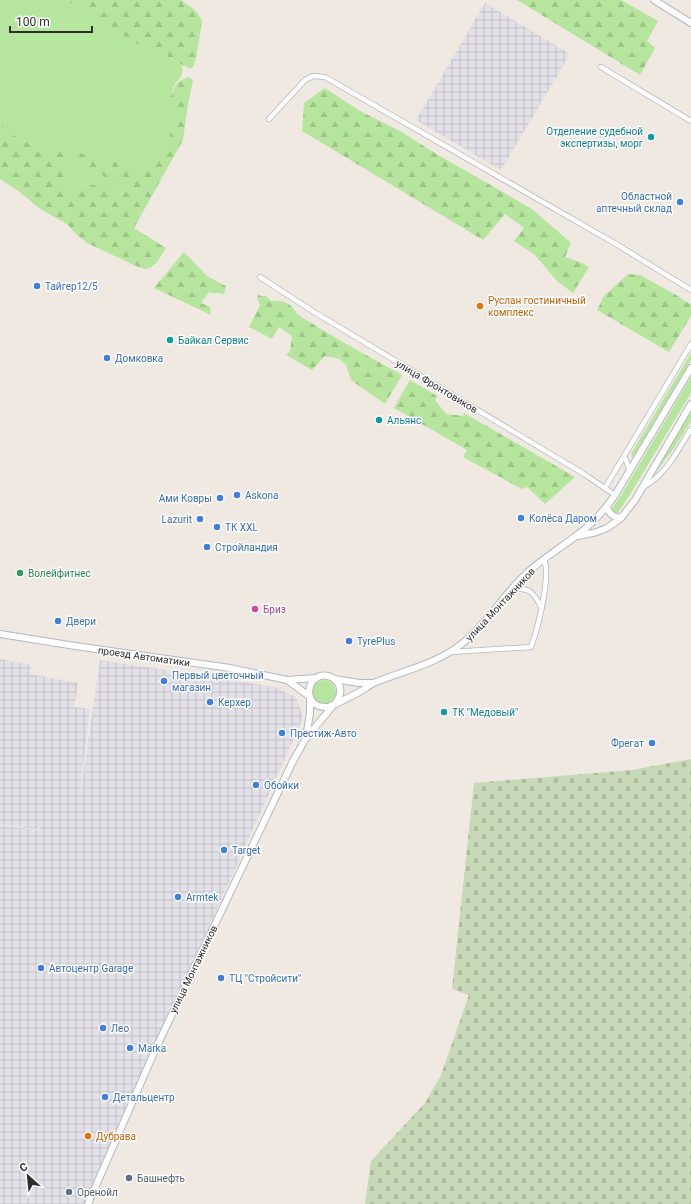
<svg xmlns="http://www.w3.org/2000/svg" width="691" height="1204" font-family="Roboto,sans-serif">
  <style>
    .industrial { fill: url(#industrial-grid) }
    .grass { fill: #b6e59e }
    .forest { fill: url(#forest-firs); fill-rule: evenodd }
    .cemetery { fill: url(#cemetery-stones) }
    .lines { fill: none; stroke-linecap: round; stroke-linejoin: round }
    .street-casing { stroke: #b4b7c1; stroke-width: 6 }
    .secondary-casing { stroke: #b4b7c1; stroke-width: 8 }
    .street { stroke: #fff; stroke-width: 4.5 }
    .secondary { stroke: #fff; stroke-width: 6 }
    .culture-dot { fill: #0f9aa8; stroke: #fff; stroke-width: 1.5 }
    .shop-dot { fill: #3f7fe0; stroke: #fff; stroke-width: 1.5 }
    .food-dot { fill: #e8710a; stroke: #fff; stroke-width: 1.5 }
    .leisure-dot { fill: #2e9e5b; stroke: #fff; stroke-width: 1.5 }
    .hotel-dot { fill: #d1479c; stroke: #fff; stroke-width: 1.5 }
    .service-dot { fill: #5c6f8a; stroke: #fff; stroke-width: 1.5 }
    .labels { text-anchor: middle; stroke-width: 3; stroke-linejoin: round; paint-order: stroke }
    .culture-label { font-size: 10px; fill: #0d838f; stroke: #fff; text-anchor: start }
    .shop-label { font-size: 10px; fill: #366cbe; stroke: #fff; text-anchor: start }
    .food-label { font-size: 10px; fill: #c56008; stroke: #fff; text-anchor: start }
    .street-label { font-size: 10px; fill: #2e2e2e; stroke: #fff }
    .leisure-label { font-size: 10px; fill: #27864d; stroke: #fff; text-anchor: start }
    .hotel-label { font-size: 10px; fill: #b23c85; stroke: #fff; text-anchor: start }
    .service-label { font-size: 10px; fill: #4e5e75; stroke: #fff; text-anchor: start }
  </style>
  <defs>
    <pattern id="industrial-grid" width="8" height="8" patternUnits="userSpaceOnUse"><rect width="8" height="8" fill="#e3e1e8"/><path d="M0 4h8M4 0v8" fill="none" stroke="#c3c1c7"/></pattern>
    <pattern id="forest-firs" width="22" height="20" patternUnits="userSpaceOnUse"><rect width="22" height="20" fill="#b6e59e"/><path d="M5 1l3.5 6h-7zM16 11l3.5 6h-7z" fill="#9dc588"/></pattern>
    <pattern id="cemetery-stones" width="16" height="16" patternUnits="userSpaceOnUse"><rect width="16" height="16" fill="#c8d9b8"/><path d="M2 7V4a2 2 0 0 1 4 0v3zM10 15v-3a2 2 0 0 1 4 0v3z" fill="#acbb9e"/></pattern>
  </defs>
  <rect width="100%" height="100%" fill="#efe9e1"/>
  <g class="industrial">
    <path d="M485,3L570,54L501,170L416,120Z"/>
    <path d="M0,659L31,665L30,674L78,683L74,707L90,709L78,811L100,660L275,687L296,697L303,718L84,1204H0V825L37,830L44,824L36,829L0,824Z"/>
  </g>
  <g class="grass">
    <path d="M0,0H66L150,52L165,55L182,65C185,76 177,80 173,88C172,91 171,95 170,98L176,106V115L169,138L159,154L154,168L149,171L138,170L117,162L66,150L48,153L18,138L3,128L0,120Z"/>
    <path d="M63,161L79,163L128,189L130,191C120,198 99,185 87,184C82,184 77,187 73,190L68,188L67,185L71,172L61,163Z"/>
    <path d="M691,353V360L633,458L631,454Z"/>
    <path d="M691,377V393L629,496L617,514H614L611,510L623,492Z"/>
    <path d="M691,412V421L674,448L652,477Z"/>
    <circle cx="324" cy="692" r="12"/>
  </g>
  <g class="forest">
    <path d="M66,0H181C190,6 198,11 202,21L196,59L193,67L190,69L165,55L150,52Z"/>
    <path d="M517,0H621L658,21L647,41L655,48L640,75Z"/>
    <path d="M189,77L193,80L188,104L183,140L134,228L166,248L157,262L150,268L145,269L136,266L87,243L77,235L67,224L40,209L21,193L0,179V120L4,128L18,138L48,153L66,150L117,162L138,170L149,171L154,168L159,154L169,138L176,115V106L170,98C175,86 176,81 189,77ZM63,161L79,163L128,189L129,191C120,198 98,184 87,184C81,184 77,188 73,190L68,188L67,185L71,172L70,168L61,163Z"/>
    <path d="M325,88L360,111L400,131L438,155L532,209L571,243L565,257L582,263L589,267L573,293L557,281L535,255L514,241L524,228L505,214L483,240L302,131L304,103Z"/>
    <path d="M184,252L207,276L226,286L224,294L209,292L201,303L210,307L211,315L154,288Z"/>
    <path d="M628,274L640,275L678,296L691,305V316L669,352L597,310L604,296Z"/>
    <path d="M258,295L262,296H266L271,301C284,300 291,303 298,315L341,341L402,375L385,404L351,380L346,365L340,359L325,356L312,370L286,355L290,351L292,336L279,327L272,339L249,327L260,305L257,298Z"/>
    <path d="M410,380L437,396L435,400L446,414L463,416L464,413L575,477L545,504L527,487L522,489L463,457L467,450L394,408Z"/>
  </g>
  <path class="cemetery" d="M691,759V1204H365L371,1161L425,1103L441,1075L469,995L452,989L474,783L632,770Z"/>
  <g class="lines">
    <g class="street-casing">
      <g id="street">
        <path d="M601,67L691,121"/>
        <path d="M269,119L305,80L313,76L325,77L616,244L691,290"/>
        <path d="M260,277L314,312L584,474L615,495"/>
        <path d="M625,458L630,471"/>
        <path d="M643,487C666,475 678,450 691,429"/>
        <path d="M605,488L691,344"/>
        <path d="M511,589C530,587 533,592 542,608"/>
        <path d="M451,652L531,647C538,628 551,577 544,559"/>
      </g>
    </g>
    <g class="secondary-casing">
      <g id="secondary">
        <path d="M654,0L691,23"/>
        <path d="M607,506C608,514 614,517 621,518"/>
        <path d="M578,536L597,532L607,528L621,518L635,500L691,404"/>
        <path d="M0,634L75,646L230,668L287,680L316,678"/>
        <path d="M334,679L359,683H373"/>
        <path d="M287,680L309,696"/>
        <path d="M335,704C340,697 343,690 338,683C336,680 332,677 328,676C306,671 300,709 328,707C339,703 350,697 361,691C366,688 371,684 376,682C406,670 439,663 464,642C488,622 504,594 527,573C542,559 559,549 576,536C591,525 604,511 615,495L691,368"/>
        <path d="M306,738L310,713V699"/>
        <path d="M88,1204L156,1048L293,761L306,738L332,707"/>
      </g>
    </g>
    <use href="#street" class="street"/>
    <use href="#secondary" class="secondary"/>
  </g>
  <g class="culture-dot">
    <circle cx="651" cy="137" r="4"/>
    <circle cx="170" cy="340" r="4"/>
    <circle cx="379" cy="420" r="4"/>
    <circle cx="444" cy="712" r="4"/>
  </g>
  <g class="shop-dot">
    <circle cx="680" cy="202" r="4"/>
    <circle cx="37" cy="286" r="4"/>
    <circle cx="107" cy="358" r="4"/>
    <circle cx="237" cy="495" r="4"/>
    <circle cx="220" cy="498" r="4"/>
    <circle cx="521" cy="518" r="4"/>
    <circle cx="200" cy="519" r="4"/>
    <circle cx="217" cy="527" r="4"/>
    <circle cx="207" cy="547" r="4"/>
    <circle cx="58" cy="621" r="4"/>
    <circle cx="349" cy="641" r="4"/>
    <circle cx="164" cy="681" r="4"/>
    <circle cx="210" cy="702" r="4"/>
    <circle cx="282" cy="733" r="4"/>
    <circle cx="652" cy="743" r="4"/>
    <circle cx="256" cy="785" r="4"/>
    <circle cx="224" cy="850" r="4"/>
    <circle cx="178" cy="897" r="4"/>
    <circle cx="41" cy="968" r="4"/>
    <circle cx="221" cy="978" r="4"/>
    <circle cx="103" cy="1028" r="4"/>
    <circle cx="130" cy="1048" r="4"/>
    <circle cx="105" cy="1097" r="4"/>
  </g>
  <g class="food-dot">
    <circle cx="480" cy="306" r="4"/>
    <circle cx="88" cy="1136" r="4"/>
  </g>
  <circle class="leisure-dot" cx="20" cy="573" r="4"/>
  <circle class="hotel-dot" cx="255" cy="609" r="4"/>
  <g class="service-dot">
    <circle cx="129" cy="1178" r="4"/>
    <circle cx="69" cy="1192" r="4"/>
  </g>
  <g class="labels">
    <g class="culture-label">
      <text x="643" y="135" text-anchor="end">Отделение судебной<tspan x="643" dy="12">экспертизы, морг</tspan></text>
      <text x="178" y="344">Байкал Сервис</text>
      <text x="387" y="424">Альянс</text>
      <text x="452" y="716">ТК "Медовый"</text>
    </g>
    <g class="shop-label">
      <text x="672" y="200" text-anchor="end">Областной<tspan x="672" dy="12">аптечный склад</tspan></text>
      <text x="45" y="290">Тайгер12/5</text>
      <text x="115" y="362">Домковка</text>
      <text x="245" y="499">Askona</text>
      <text x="212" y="502" text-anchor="end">Ами Ковры</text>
      <text x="529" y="522">Колёса Даром</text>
      <text x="192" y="523" text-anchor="end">Lazurit</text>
      <text x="225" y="531">ТК XXL</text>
      <text x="215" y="551">Стройландия</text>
      <text x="66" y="625">Двери</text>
      <text x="357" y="645">TyrePlus</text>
      <text x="172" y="679">Первый цветочный<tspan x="172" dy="12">магазин</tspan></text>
      <text x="218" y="706">Керхер</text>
      <text x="290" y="737">Престиж-Авто</text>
      <text x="644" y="747" text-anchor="end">Фрегат</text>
      <text x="264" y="789">Обойки</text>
      <text x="232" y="854">Target</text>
      <text x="186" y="901">Armtek</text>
      <text x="49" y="972">Автоцентр Garage</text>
      <text x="229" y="982">ТЦ "Стройсити"</text>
      <text x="111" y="1032">Лео</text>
      <text x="138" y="1052">Marka</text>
      <text x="113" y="1101">Детальцентр</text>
    </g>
    <g class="food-label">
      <text x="488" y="304">Руслан гостиничный<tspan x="488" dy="12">комплекс</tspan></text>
      <text x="96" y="1140">Дубрава</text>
    </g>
    <g class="street-label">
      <text transform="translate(437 386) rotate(31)" y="4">улица Фронтовиков</text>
      <text transform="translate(500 604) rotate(-47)" y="4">улица Монтажников</text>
      <text transform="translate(144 656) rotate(8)" y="4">проезд Автоматики</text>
      <text transform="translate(193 969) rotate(-64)" y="4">улица Монтажников</text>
    </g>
    <g class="leisure-label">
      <text x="28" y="577">Волейфитнес</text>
    </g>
    <g class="hotel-label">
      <text x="263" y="613">Бриз</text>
    </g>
    <g class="service-label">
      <text x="137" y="1182">Башнефть</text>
      <text x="77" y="1196">Оренойл</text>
    </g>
  </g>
  <g transform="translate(28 1176) rotate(333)" stroke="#ffffff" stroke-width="3" paint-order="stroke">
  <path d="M0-3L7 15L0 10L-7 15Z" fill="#2e2e2e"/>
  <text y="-6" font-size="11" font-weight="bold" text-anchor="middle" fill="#2e2e2e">С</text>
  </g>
  <path d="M10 26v6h82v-6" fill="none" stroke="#2e2e2e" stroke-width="2"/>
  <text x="16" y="26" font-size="12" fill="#2e2e2e" stroke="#ffffff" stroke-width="3" paint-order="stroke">100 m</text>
</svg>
